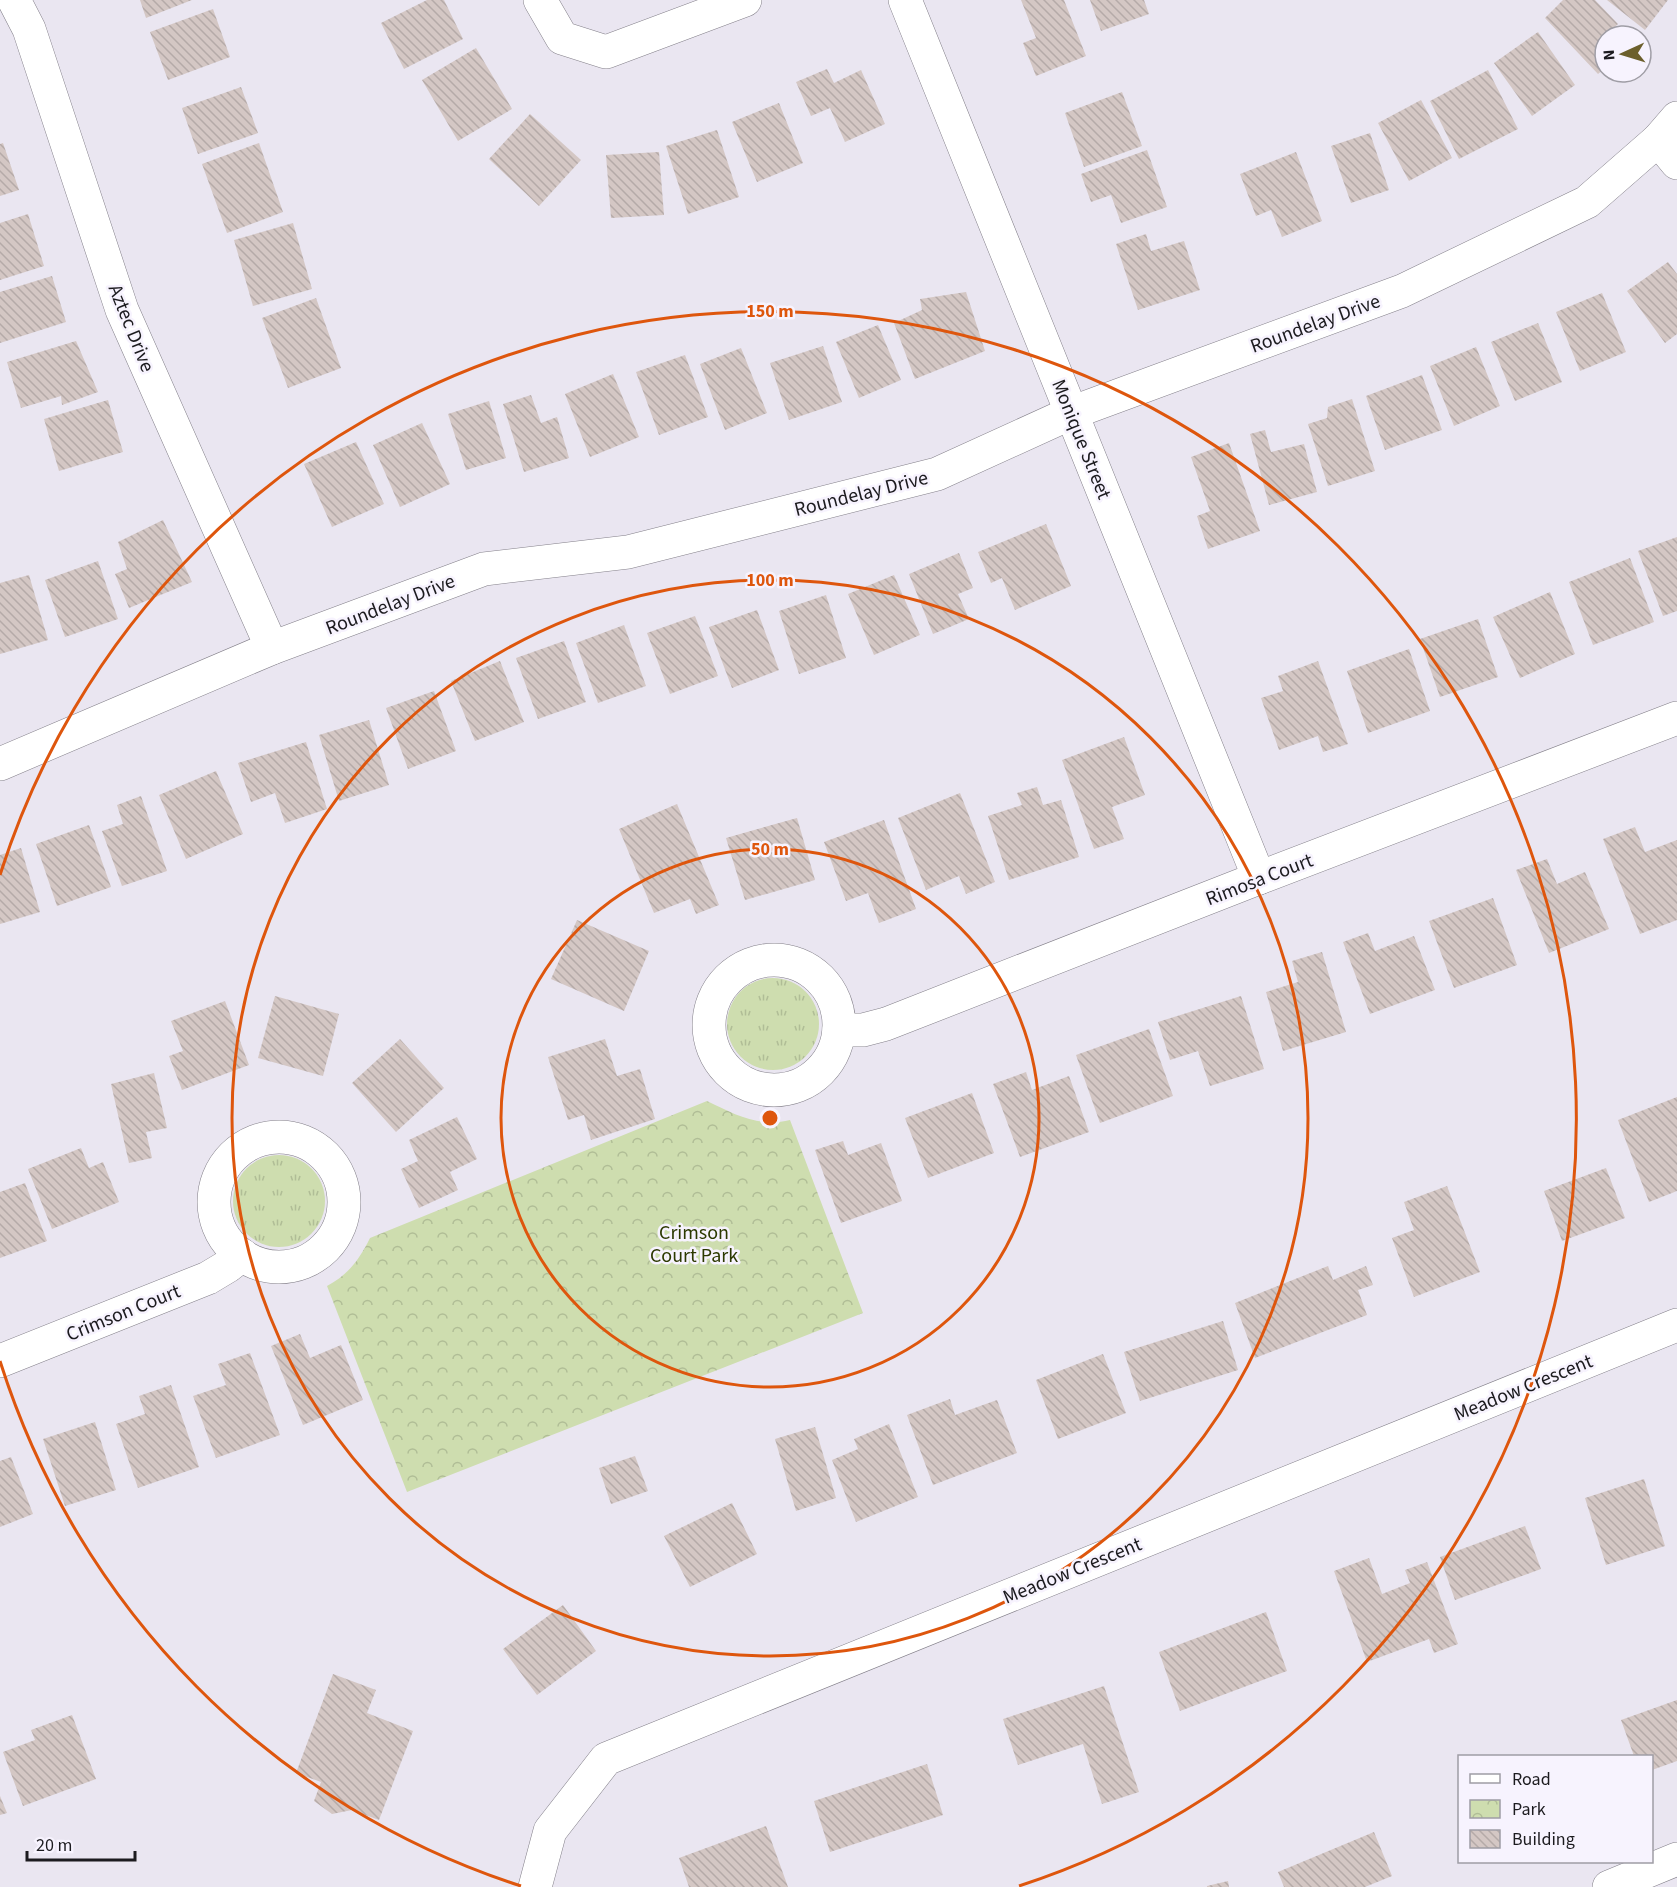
<svg xmlns="http://www.w3.org/2000/svg" width="1677" height="1887" font-family="'Source Sans 3',sans-serif">
  <style>
    .grass { fill: url(#grass-tufts) }
    .park { fill: url(#park-crowns) }
    .building { fill: url(#building-back-hatch) }
    .lines { fill: none; stroke-linecap: round; stroke-linejoin: round }
    .minor-casing { stroke: #84808a; stroke-width: 34 }
    .minor { stroke: #fff; stroke-width: 33 }
    .ring { fill: none; stroke: #de560d; stroke-width: 3 }
    .labels { text-anchor: middle; stroke-width: 5; stroke-linejoin: round; paint-order: stroke }
    .street-label { font-size: 20px; fill: #1c1b1f; stroke: #f7f3fe }
    .park-label { font-size: 20px; fill: #2c3900; stroke: #f7f3fe }
    .centre { fill: #de560d; stroke: #f7f3fe; stroke-width: 3 }
    .ring-label { font-size: 18px; text-anchor: middle; font-weight: bold; fill: #de560d; stroke: #f7f3fe; stroke-width: 5; stroke-linejoin: round; paint-order: stroke }
  </style>
  <defs>
    <pattern id="grass-tufts" width="24" height="20" patternUnits="userSpaceOnUse" patternTransform="scale(1.5)"><rect width="24" height="20" fill="#ceddaf"/><path d="M3 7l-1-3M5 7V3M7 7l1-3M15 17l-1-3M17 17v-4M19 17l1-3" fill="none" stroke="#b0bd96"/></pattern>
    <pattern id="park-crowns" width="20" height="18" patternUnits="userSpaceOnUse" patternTransform="scale(1.5)"><rect width="20" height="18" fill="#ceddaf"/><path d="M2 6a3 3 0 1 1 6 0M12 15a3 3 0 1 1 6 0" fill="none" stroke="#b0bd96"/></pattern>
    <pattern id="building-back-hatch" width="6" height="6" patternUnits="userSpaceOnUse" patternTransform="scale(1.5)"><rect width="6" height="6" fill="#d4c7c4"/><path d="M-1 5l2 2M0 0l6 6M5-1l2 2" fill="none" stroke="#b5aaa8"/></pattern>
  </defs>
  <rect width="100%" height="100%" fill="#eae6f1"/>
  <g class="grass">
    <circle cx="773" cy="1024" r="46"/>
    <circle cx="279" cy="1201" r="46"/>
  </g>
  <path class="park" d="M707,1101C734,1114 759,1128 790,1120L863,1313L407,1492L327,1286C349,1274 359,1260 370,1238Z"/>
  <g class="building">
    <path d="M140,0H192L146,18Z"/>
    <path d="M427,0H444L463,39L404,69L381,23Z"/>
    <path d="M1021,0H1064L1086,56L1036,76L1023,43L1036,38Z"/>
    <path d="M1090,0H1144L1149,14L1101,31Z"/>
    <path d="M1563,0H1595L1618,24L1601,40L1605,45V68L1598,74L1545,18Z"/>
    <path d="M1607,0H1668L1645,30Z"/>
    <path d="M213,9L230,57L168,80L150,32Z"/>
    <path d="M1538,32L1575,85L1532,116L1494,63Z"/>
    <path d="M476,48L512,109L458,141L422,80Z"/>
    <path d="M827,69L834,83L861,70L885,124L845,142L830,108L811,116L796,82Z"/>
    <path d="M1488,70L1518,129L1459,159L1430,101Z"/>
    <path d="M241,87L258,133L198,154L182,108Z"/>
    <path d="M1122,92L1142,146L1084,167L1065,113Z"/>
    <path d="M1421,100L1452,158L1409,181L1378,123Z"/>
    <path d="M779,103L803,163L757,182L732,122Z"/>
    <path d="M530,114L581,160L539,206L489,159Z"/>
    <path d="M717,130L739,197L688,214L666,146Z"/>
    <path d="M1370,133L1389,190L1351,203L1331,146Z"/>
    <path d="M3,143L19,190L0,196V144Z"/>
    <path d="M259,143L283,212L227,233L202,164Z"/>
    <path d="M1147,150L1167,207L1121,223L1111,195L1091,202L1081,174Z"/>
    <path d="M659,152L664,215L611,218L606,155Z"/>
    <path d="M1296,152L1322,221L1282,237L1271,210L1256,216L1240,174Z"/>
    <path d="M28,214L44,266L0,280V223Z"/>
    <path d="M293,223L312,289L253,306L234,240Z"/>
    <path d="M1146,234L1151,251L1184,241L1200,290L1138,310L1116,244Z"/>
    <path d="M1668,262L1677,274V334L1665,343L1627,291Z"/>
    <path d="M52,276L66,322L0,343V292Z"/>
    <path d="M966,292L985,351L915,379L894,323L922,310L920,299Z"/>
    <path d="M1602,293L1626,352L1580,371L1556,312Z"/>
    <path d="M316,298L341,368L288,388L262,318Z"/>
    <path d="M1538,323L1562,382L1515,401L1491,342Z"/>
    <path d="M878,325L901,380L859,398L836,342Z"/>
    <path d="M76,341L98,392L62,405L61,396L21,408L7,362Z"/>
    <path d="M823,346L842,402L789,420L770,363Z"/>
    <path d="M1476,347L1500,406L1454,426L1430,366Z"/>
    <path d="M741,348L767,413L725,430L700,364Z"/>
    <path d="M685,355L708,417L659,435L636,372Z"/>
    <path d="M613,374L639,437L590,457L565,394Z"/>
    <path d="M1422,375L1442,430L1385,450L1366,396Z"/>
    <path d="M531,395L541,423L557,417L569,458L524,472L503,404Z"/>
    <path d="M1352,399L1375,471L1328,486L1308,424L1327,418L1328,407Z"/>
    <path d="M108,400L123,452L59,471L44,419Z"/>
    <path d="M489,401L506,458L466,470L448,414Z"/>
    <path d="M422,423L450,484L400,507L373,445Z"/>
    <path d="M1265,430L1271,452L1304,444L1317,492L1269,505L1250,434Z"/>
    <path d="M356,442L384,504L332,527L304,464Z"/>
    <path d="M1229,443L1260,531L1208,549L1197,516L1210,511L1191,457Z"/>
    <path d="M163,520L192,582L129,608L115,574L127,569L118,542Z"/>
    <path d="M1046,524L1071,586L1015,610L1002,578L991,583L978,552Z"/>
    <path d="M1677,537V611L1663,616L1638,551Z"/>
    <path d="M959,553L973,588L958,594L969,619L933,634L909,574Z"/>
    <path d="M1630,558L1654,622L1593,645L1569,582Z"/>
    <path d="M98,561L118,619L65,637L45,580Z"/>
    <path d="M29,575L48,640L0,654V583Z"/>
    <path d="M894,575L920,635L874,655L848,594Z"/>
    <path d="M1550,592L1575,654L1520,678L1493,617Z"/>
    <path d="M826,595L846,658L799,674L779,611Z"/>
    <path d="M757,610L779,670L732,688L709,627Z"/>
    <path d="M695,616L718,676L670,694L647,633Z"/>
    <path d="M1478,619L1498,677L1440,697L1420,639Z"/>
    <path d="M624,625L646,686L598,703L576,643Z"/>
    <path d="M564,641L586,702L538,719L516,658Z"/>
    <path d="M1409,649L1430,711L1368,733L1347,671Z"/>
    <path d="M500,661L524,722L475,741L451,681Z"/>
    <path d="M1318,661L1348,744L1323,752L1318,736L1279,750L1261,698L1283,691L1278,676Z"/>
    <path d="M434,691L456,751L408,769L386,708Z"/>
    <path d="M369,720L389,785L339,801L319,735Z"/>
    <path d="M1124,737L1145,795L1112,807L1124,839L1094,849L1062,760Z"/>
    <path d="M306,742L327,809L285,823L275,793L251,802L238,763Z"/>
    <path d="M216,771L243,834L186,859L159,795Z"/>
    <path d="M1037,787L1043,805L1061,800L1079,857L1009,880L988,816L1022,805L1017,793Z"/>
    <path d="M960,793L995,882L966,894L959,876L926,890L898,818Z"/>
    <path d="M141,796L167,871L122,886L102,831L123,824L117,805Z"/>
    <path d="M677,804L719,905L696,914L690,899L654,913L619,829Z"/>
    <path d="M797,818L815,880L745,900L726,838Z"/>
    <path d="M884,820L916,909L879,923L868,893L846,901L824,842Z"/>
    <path d="M89,825L111,887L57,906L36,844Z"/>
    <path d="M1635,827L1645,852L1677,840V920L1640,934L1603,839Z"/>
    <path d="M21,848L40,912L0,924V855Z"/>
    <path d="M1547,859L1557,884L1585,872L1609,929L1549,953L1516,870Z"/>
    <path d="M1493,898L1517,965L1454,988L1429,921Z"/>
    <path d="M577,920L649,951L624,1011L551,979Z"/>
    <path d="M1368,933L1375,951L1414,936L1435,990L1370,1014L1343,942Z"/>
    <path d="M1322,952L1346,1032L1283,1051L1266,992L1298,982L1292,961Z"/>
    <path d="M275,996L339,1014L323,1076L258,1058Z"/>
    <path d="M1241,996L1264,1069L1210,1086L1198,1051L1170,1060L1158,1022Z"/>
    <path d="M225,1001L249,1065L182,1090L169,1056L183,1051L171,1021Z"/>
    <path d="M1149,1029L1173,1096L1100,1123L1076,1055Z"/>
    <path d="M400,1039L444,1088L396,1132L352,1083Z"/>
    <path d="M605,1039L617,1076L640,1069L655,1119L591,1140L584,1115L568,1120L548,1057Z"/>
    <path d="M1026,1072L1032,1090L1069,1076L1089,1132L1020,1157L993,1084Z"/>
    <path d="M154,1073L167,1128L146,1132L152,1158L129,1163L111,1084Z"/>
    <path d="M972,1093L994,1153L928,1178L905,1118Z"/>
    <path d="M1677,1097V1191L1649,1202L1618,1120Z"/>
    <path d="M457,1117L477,1159L450,1172L458,1190L419,1208L401,1169L418,1161L409,1140Z"/>
    <path d="M843,1141L848,1155L881,1143L902,1201L841,1223L815,1150Z"/>
    <path d="M81,1148L89,1168L103,1162L119,1202L52,1229L28,1169Z"/>
    <path d="M1606,1168L1625,1218L1562,1241L1544,1191Z"/>
    <path d="M25,1183L47,1241L0,1258V1192Z"/>
    <path d="M1447,1186L1480,1272L1414,1297L1392,1238L1414,1230L1404,1202Z"/>
    <path d="M1328,1266L1333,1280L1366,1266L1373,1285L1358,1290L1367,1315L1255,1358L1235,1303Z"/>
    <path d="M1223,1321L1238,1370L1140,1401L1124,1352Z"/>
    <path d="M300,1334L310,1358L341,1345L363,1400L303,1425L271,1346Z"/>
    <path d="M250,1353L280,1435L216,1458L193,1396L226,1385L218,1364Z"/>
    <path d="M1103,1354L1126,1413L1058,1439L1036,1380Z"/>
    <path d="M171,1385L199,1467L138,1488L116,1424L145,1414L139,1396Z"/>
    <path d="M950,1399L955,1415L997,1400L1017,1453L933,1485L907,1415Z"/>
    <path d="M95,1422L116,1490L65,1506L43,1439Z"/>
    <path d="M889,1424L918,1497L856,1522L832,1460L858,1449L854,1439Z"/>
    <path d="M815,1427L836,1498L796,1511L775,1439Z"/>
    <path d="M635,1456L648,1491L611,1504L599,1468Z"/>
    <path d="M11,1457L33,1514L0,1527V1461Z"/>
    <path d="M1644,1479L1665,1546L1606,1565L1585,1498Z"/>
    <path d="M732,1503L757,1554L690,1587L664,1536Z"/>
    <path d="M1525,1526L1541,1569L1455,1600L1440,1557Z"/>
    <path d="M1369,1558L1382,1594L1410,1583L1405,1570L1427,1562L1458,1644L1434,1653L1429,1639L1367,1662L1334,1571Z"/>
    <path d="M563,1605L596,1651L537,1695L503,1649Z"/>
    <path d="M1266,1612L1287,1671L1180,1711L1159,1652Z"/>
    <path d="M333,1674L376,1690L367,1713L413,1731L379,1820L352,1810L332,1814L314,1801L321,1782L296,1773Z"/>
    <path d="M1104,1686L1139,1792L1102,1804L1083,1744L1018,1765L1003,1719Z"/>
    <path d="M1677,1700V1761L1652,1770V1756H1634L1621,1720Z"/>
    <path d="M72,1715L96,1779L23,1806L3,1752L35,1740L31,1730Z"/>
    <path d="M927,1764L943,1815L830,1852L814,1801Z"/>
    <path d="M0,1796L7,1813L0,1815Z"/>
    <path d="M766,1826L788,1887H689L679,1858Z"/>
    <path d="M1374,1832L1392,1876L1365,1887H1284L1278,1872Z"/>
    <path d="M1228,1881L1229,1887H1207V1886Z"/>
  </g>
  <g class="lines">
    <g class="minor-casing">
      <g id="minor">
        <path d="M14,0L29,29L122,310L272,648"/>
        <path d="M540,0L562,38L606,52L745,0"/>
        <path d="M905,0L1259,878"/>
        <path d="M1658,140L1677,163"/>
        <path d="M0,764L272,648L484,569L628,552L937,474L1071,413L1402,291L1587,202L1658,140L1677,118"/>
        <circle cx="774" cy="1025" r="65"/>
        <path d="M839,1030H863L886,1024L1259,878L1677,718"/>
        <circle cx="279" cy="1202" r="65"/>
        <path d="M0,1361L208,1278L228,1266L242,1255"/>
        <path d="M535,1887L550,1831L606,1759L1677,1325"/>
        <path d="M1609,1887L1677,1859"/>
      </g>
    </g>
    <use href="#minor" class="minor"/>
  </g>
  <g class="ring">
    <circle cx="770" cy="1118" r="269"/>
    <circle cx="770" cy="1118" r="538"/>
    <path d="M521 1886A807 807 0 0 1 0 1361M0 875A807 807 0 1 1 1019 1886"/>
  </g>
  <g class="labels">
    <g class="street-label">
      <text transform="translate(1315 323) rotate(-20)" y="7">Roundelay Drive</text>
      <text transform="translate(132 328) rotate(68)" y="7">Aztec Drive</text>
      <text transform="translate(1082 439) rotate(68)" y="7">Monique Street</text>
      <text transform="translate(861 493) rotate(-14)" y="7">Roundelay Drive</text>
      <text transform="translate(390 604) rotate(-21)" y="7">Roundelay Drive</text>
      <text transform="translate(1259 879) rotate(-21)" y="7">Rimosa Court</text>
      <text transform="translate(123 1312) rotate(-22)" y="7">Crimson Court</text>
      <text transform="translate(1523 1387) rotate(-22)" y="7">Meadow Crescent</text>
      <text transform="translate(1072 1570) rotate(-22)" y="7">Meadow Crescent</text>
    </g>
    <g class="park-label">
      <text x="694" y="1239">Crimson<tspan x="694" dy="23">Court Park</tspan></text>
    </g>
  </g>
  <circle cx="770" cy="1118" r="9" class="centre"/>
  <g class="ring-label">
    <text x="770" y="317">150 m</text>
    <text x="770" y="586">100 m</text>
    <text x="770" y="855">50 m</text>
  </g>
  <rect x="1458" y="1755" width="195" height="108" fill="#f7f3fe" stroke="#9f9da5" stroke-width="1.5"/>
  <rect x="1470" y="1774" width="30" height="9" fill="#ffffff" stroke="#9f9da5" stroke-width="1.5"/>
  <text x="1512" y="1785" font-size="18" fill="#1c1b1f">Road</text>
  <rect x="1470" y="1800" width="30" height="18" fill="url(#park-crowns)" stroke="#9f9da5" stroke-width="1.5"/>
  <text x="1512" y="1815" font-size="18" fill="#1c1b1f">Park</text>
  <rect x="1470" y="1830" width="30" height="18" fill="url(#building-back-hatch)" stroke="#9f9da5" stroke-width="1.5"/>
  <text x="1512" y="1845" font-size="18" fill="#1c1b1f">Building</text>
  <g transform="translate(1623 54) rotate(266)"><circle r="28" fill="#f7f3fe" stroke="#9f9da5" stroke-width="1.5"/>
  <path d="M0-4.5L10 22L0 15L-10 22Z" fill="#6c5f2c"/>
  <text y="-9" font-size="16" font-weight="bold" text-anchor="middle" fill="#1c1b1f">N</text>
  </g>
  <path d="M27 1851v9h108v-9" fill="none" stroke="#1c1b1f" stroke-width="3"/>
  <text x="36" y="1851" font-size="18" fill="#1c1b1f" stroke="#f7f3fe" stroke-width="4.5" paint-order="stroke">20 m</text>
</svg>
